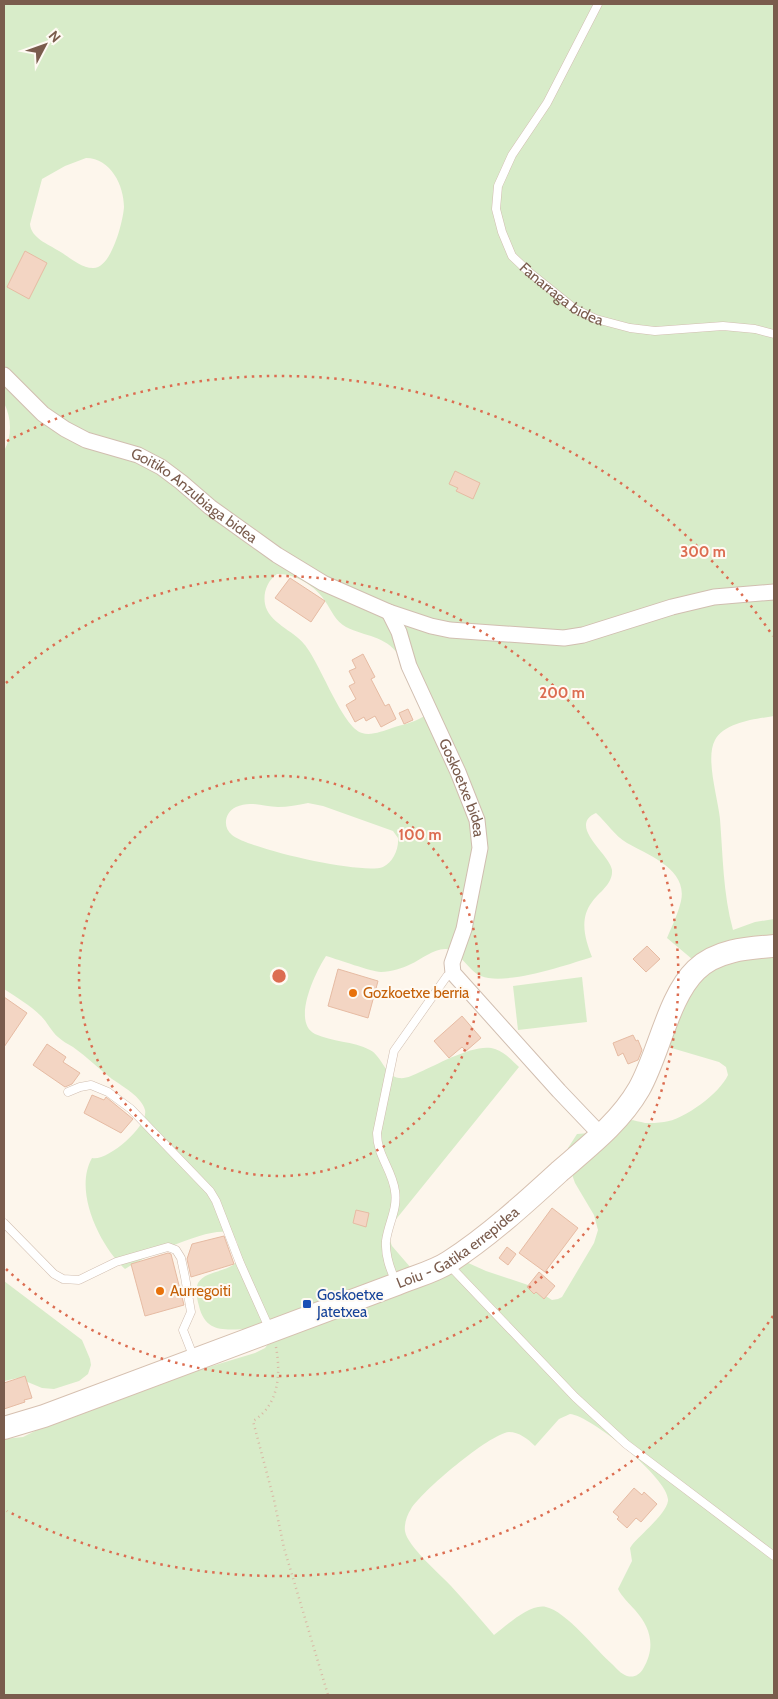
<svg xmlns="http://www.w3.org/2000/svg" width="778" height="1699" font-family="Cabin,sans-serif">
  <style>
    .green { fill: #d8ecc9; fill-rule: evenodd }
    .building { fill: #f3d5c3; stroke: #e6bba3 }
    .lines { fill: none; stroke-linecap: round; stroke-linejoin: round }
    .lane-casing { stroke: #d1beb0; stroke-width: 9 }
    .street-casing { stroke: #d1beb0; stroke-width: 17 }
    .secondary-casing { stroke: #d6c0b0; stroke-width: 24 }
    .path { stroke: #d9b8a5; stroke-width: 2.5; stroke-dasharray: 1 4; stroke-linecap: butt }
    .lane { stroke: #fff; stroke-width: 8 }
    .street { stroke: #fff; stroke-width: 15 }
    .secondary { stroke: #fff; stroke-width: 22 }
    .ring { fill: none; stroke: #dc6d51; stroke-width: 2.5; stroke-dasharray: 2.5 5 }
    .food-dot { fill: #e8710a; stroke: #fffaf3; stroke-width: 2 }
    .transit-dot { fill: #1a4fb4; stroke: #fffaf3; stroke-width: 2 }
    .labels { text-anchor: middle; stroke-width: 4; stroke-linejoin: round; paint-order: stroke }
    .street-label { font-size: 15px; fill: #7a5c4d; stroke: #fffaf3 }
    .food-label { font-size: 15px; fill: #c56008; stroke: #fffaf3; text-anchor: start }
    .transit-label { font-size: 15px; fill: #164399; stroke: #fffaf3; text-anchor: start }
    .centre { fill: #dc6d51; stroke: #fffaf3; stroke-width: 2.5 }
    .ring-label { font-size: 15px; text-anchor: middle; font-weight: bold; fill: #dc6d51; stroke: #fffaf3; stroke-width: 4; stroke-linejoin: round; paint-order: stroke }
  </style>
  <rect width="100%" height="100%" fill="#fdf6ec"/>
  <g class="green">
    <path d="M4,4H774V716C756,719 725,722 715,740C705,758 718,798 720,819C723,857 723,893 733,930L755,922L774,919V1695H4V1439L23,1437L41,1428L169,1379L255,1353L265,1348L268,1344L251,1329C227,1329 206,1335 199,1306C197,1299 195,1290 198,1283C206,1269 234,1273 239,1257C240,1252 238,1246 237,1242C235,1238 233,1235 229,1233C212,1225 142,1258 125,1269C100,1246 73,1191 92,1158C107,1162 149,1126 145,1110C142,1097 122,1086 112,1079C99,1069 87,1057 73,1047C68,1044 62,1041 58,1037C52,1032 47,1022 41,1016C30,1005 16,997 4,989V451C12,436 12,419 4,403ZM86,158C111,158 124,186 124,207C123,222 111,269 93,268C81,268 69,257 59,251C48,244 31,238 30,224L42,179L65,166ZM277,574C294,573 316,586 325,601C332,611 335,621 346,627C366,637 384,635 399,655C409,668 419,698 427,714C417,722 404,724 392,728C383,731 371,736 362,733C342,727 320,662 304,644C294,631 268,622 265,604C263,593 267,581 277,574ZM308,803L323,806L393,831L398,838C399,849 393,862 383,867C362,875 249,849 232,835C222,827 225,812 236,807C250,800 264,807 278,807C288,807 298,805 308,803ZM596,813C606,822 615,836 627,843C648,855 688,869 681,901C678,914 672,926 667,938L692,959L658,1044L719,1062L726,1067L728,1075C720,1093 684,1120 664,1122C658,1123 651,1123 645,1123C640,1122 634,1120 630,1120C612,1122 596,1134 577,1134L568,1148V1163L575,1183L594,1215L598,1230L594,1243L562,1297L558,1299L552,1300L528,1285L486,1271L466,1262L411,1268L392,1246L389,1238L393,1223L519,1067C512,1061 505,1052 495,1049C477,1042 438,1064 420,1072C414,1075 406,1079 399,1078C385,1076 382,1056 370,1050C353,1041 332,1042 315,1034C291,1022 316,971 326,956C340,960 369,971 381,972C391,972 403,968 411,964C422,959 433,949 445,949C458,948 468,971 481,976C505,986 567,965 592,957C585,939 579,919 592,902C599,892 613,884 612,870C610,854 567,826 596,813ZM570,1414C590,1415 671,1480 668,1501C666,1514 641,1534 632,1545L630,1548L632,1561L618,1589C622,1597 629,1603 635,1610C651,1628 656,1647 643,1669C639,1675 634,1678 627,1676C621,1674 616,1668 612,1664C596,1650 566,1611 546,1607C530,1603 506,1626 494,1635C480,1619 466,1602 451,1586C440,1574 407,1546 405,1531C404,1524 407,1515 411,1509C421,1492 489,1434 509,1432C519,1432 528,1439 535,1446L559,1419Z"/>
    <path d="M582,977L587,1022L518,1030L513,986Z"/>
    <path d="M4,1281L82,1340L90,1359L91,1365L88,1374L79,1381L54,1389L42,1388L18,1378L4,1381Z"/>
  </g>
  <g class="building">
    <path d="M25,251L47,263L29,299L7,287Z"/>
    <path d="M455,471L480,483L473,499L456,491L458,488L449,484Z"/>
    <path d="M290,578L325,601L311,622L275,598Z"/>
    <path d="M363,654L375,677L371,679L385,706L389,704L396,719L381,727L375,716L366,721L364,717L355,722L346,705L356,699L349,686L355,683L349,671L356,668L352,660Z"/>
    <path d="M408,709L413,720L404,724L399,713Z"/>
    <path d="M647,946L660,959L646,972L633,959Z"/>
    <path d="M338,969L378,981L368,1018L328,1006Z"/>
    <path d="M4,997L27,1013L4,1047Z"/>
    <path d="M462,1016L481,1038L466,1051L462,1047L449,1058L434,1041Z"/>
    <path d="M633,1035L636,1041L638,1040L642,1050L638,1060L628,1064L623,1053L618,1056L613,1043Z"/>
    <path d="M47,1044L66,1057L63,1062L80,1073L72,1084L65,1087L33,1065Z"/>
    <path d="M92,1095L104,1100L106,1097L133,1119L121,1133L84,1113Z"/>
    <path d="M552,1208L578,1228L545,1272L519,1253Z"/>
    <path d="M356,1210L369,1213L366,1227L353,1223Z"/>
    <path d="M224,1236L234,1264L191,1277L187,1259L192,1244Z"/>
    <path d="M507,1247L516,1254L508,1265L499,1258Z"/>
    <path d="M168,1253L171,1254L184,1305L145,1316L131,1264Z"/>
    <path d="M539,1272L555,1286L544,1299L536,1292L534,1294L527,1287Z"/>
    <path d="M25,1376L32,1398L24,1400L25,1402L4,1409V1383Z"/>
    <path d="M634,1488L642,1495L644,1492L657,1504L641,1522L636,1518L627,1528L617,1519L619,1517L613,1512Z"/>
  </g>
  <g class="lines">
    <g class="lane-casing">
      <g id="lane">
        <path id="s1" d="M598,4L547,103L512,155L498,186L496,209L502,232L512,256L529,272L575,309L596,319L630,328L655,331L723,326L755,329L774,334"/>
        <path d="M68,1092L80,1087L91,1085L108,1092L131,1109L210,1191L216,1201L240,1263L270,1330"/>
        <path d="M4,1223L54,1274L63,1279L79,1280L116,1262L168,1247L176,1250L181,1258L185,1277L191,1312L183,1330L194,1358"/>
        <path d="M449,1265L575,1397L626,1444L774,1556"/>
        <path d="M396,1282C390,1269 385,1256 386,1241C388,1224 398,1209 395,1191C392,1169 377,1156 377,1133L394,1051L447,976L453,973"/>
      </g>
    </g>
    <g class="street-casing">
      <g id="street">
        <path id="s2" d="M4,375L43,414L65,429L86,440L138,455L161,467L181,482L210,507L277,555L323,583L389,612L431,626L450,630L564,638L583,635L672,607L714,597L774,592"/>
        <path id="s3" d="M389,612L399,632L409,666L458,772L477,820L480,848L464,929L452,963L453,973L559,1091L601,1135"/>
      </g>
    </g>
    <g class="secondary-casing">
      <g id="secondary">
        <path id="s4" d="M4,1428L44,1416L397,1284C413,1277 434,1272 449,1262C489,1236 525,1203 560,1171C589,1146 620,1122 639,1089C659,1054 668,997 696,970C716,950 748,948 774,946"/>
      </g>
    </g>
    <path class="path" d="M276,1347C281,1374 279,1405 253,1421L274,1500L284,1548L328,1695"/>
    <use href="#lane" class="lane"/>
    <use href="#street" class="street"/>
    <use href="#secondary" class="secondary"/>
  </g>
  <g class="ring">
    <circle cx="279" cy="976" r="200"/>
    <path d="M6 683A400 400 0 1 1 6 1269"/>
    <path d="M773 1316A600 600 0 0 1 7 1511M7 441A600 600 0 0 1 773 636"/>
  </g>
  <g class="food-dot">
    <circle cx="353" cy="993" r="5"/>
    <circle cx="160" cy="1291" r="5"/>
  </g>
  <rect class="transit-dot" x="302" y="1299" width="10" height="10" rx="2.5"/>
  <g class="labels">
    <g class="street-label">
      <text dy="5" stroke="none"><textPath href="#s1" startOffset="344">Fanarraga bidea</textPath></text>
      <text dy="5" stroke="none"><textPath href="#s2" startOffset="229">Goitiko Anzubiaga bidea</textPath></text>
      <text dy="5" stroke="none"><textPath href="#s3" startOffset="191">Goskoetxe bidea</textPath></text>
      <text dy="5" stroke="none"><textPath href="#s4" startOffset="490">Loiu - Gatika errepidea</textPath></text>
    </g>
    <g class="food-label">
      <text x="363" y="998">Gozkoetxe berria</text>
      <text x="170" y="1296">Aurregoiti</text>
    </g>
    <g class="transit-label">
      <text x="317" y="1300">Goskoetxe<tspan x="317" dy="17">Jatetxea</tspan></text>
    </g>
  </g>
  <circle cx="279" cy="976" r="8" class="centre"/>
  <g class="ring-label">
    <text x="703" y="557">300 m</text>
    <text x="562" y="698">200 m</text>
    <text x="420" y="840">100 m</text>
  </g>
  <rect width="778" height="1699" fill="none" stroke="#7a5c4d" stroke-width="10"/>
  <g transform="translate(45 45) rotate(49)" stroke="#fffaf3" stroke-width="4" paint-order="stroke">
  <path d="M0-4L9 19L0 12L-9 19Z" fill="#7a5c4d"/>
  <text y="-8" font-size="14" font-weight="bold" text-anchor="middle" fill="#7a5c4d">N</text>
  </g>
</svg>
